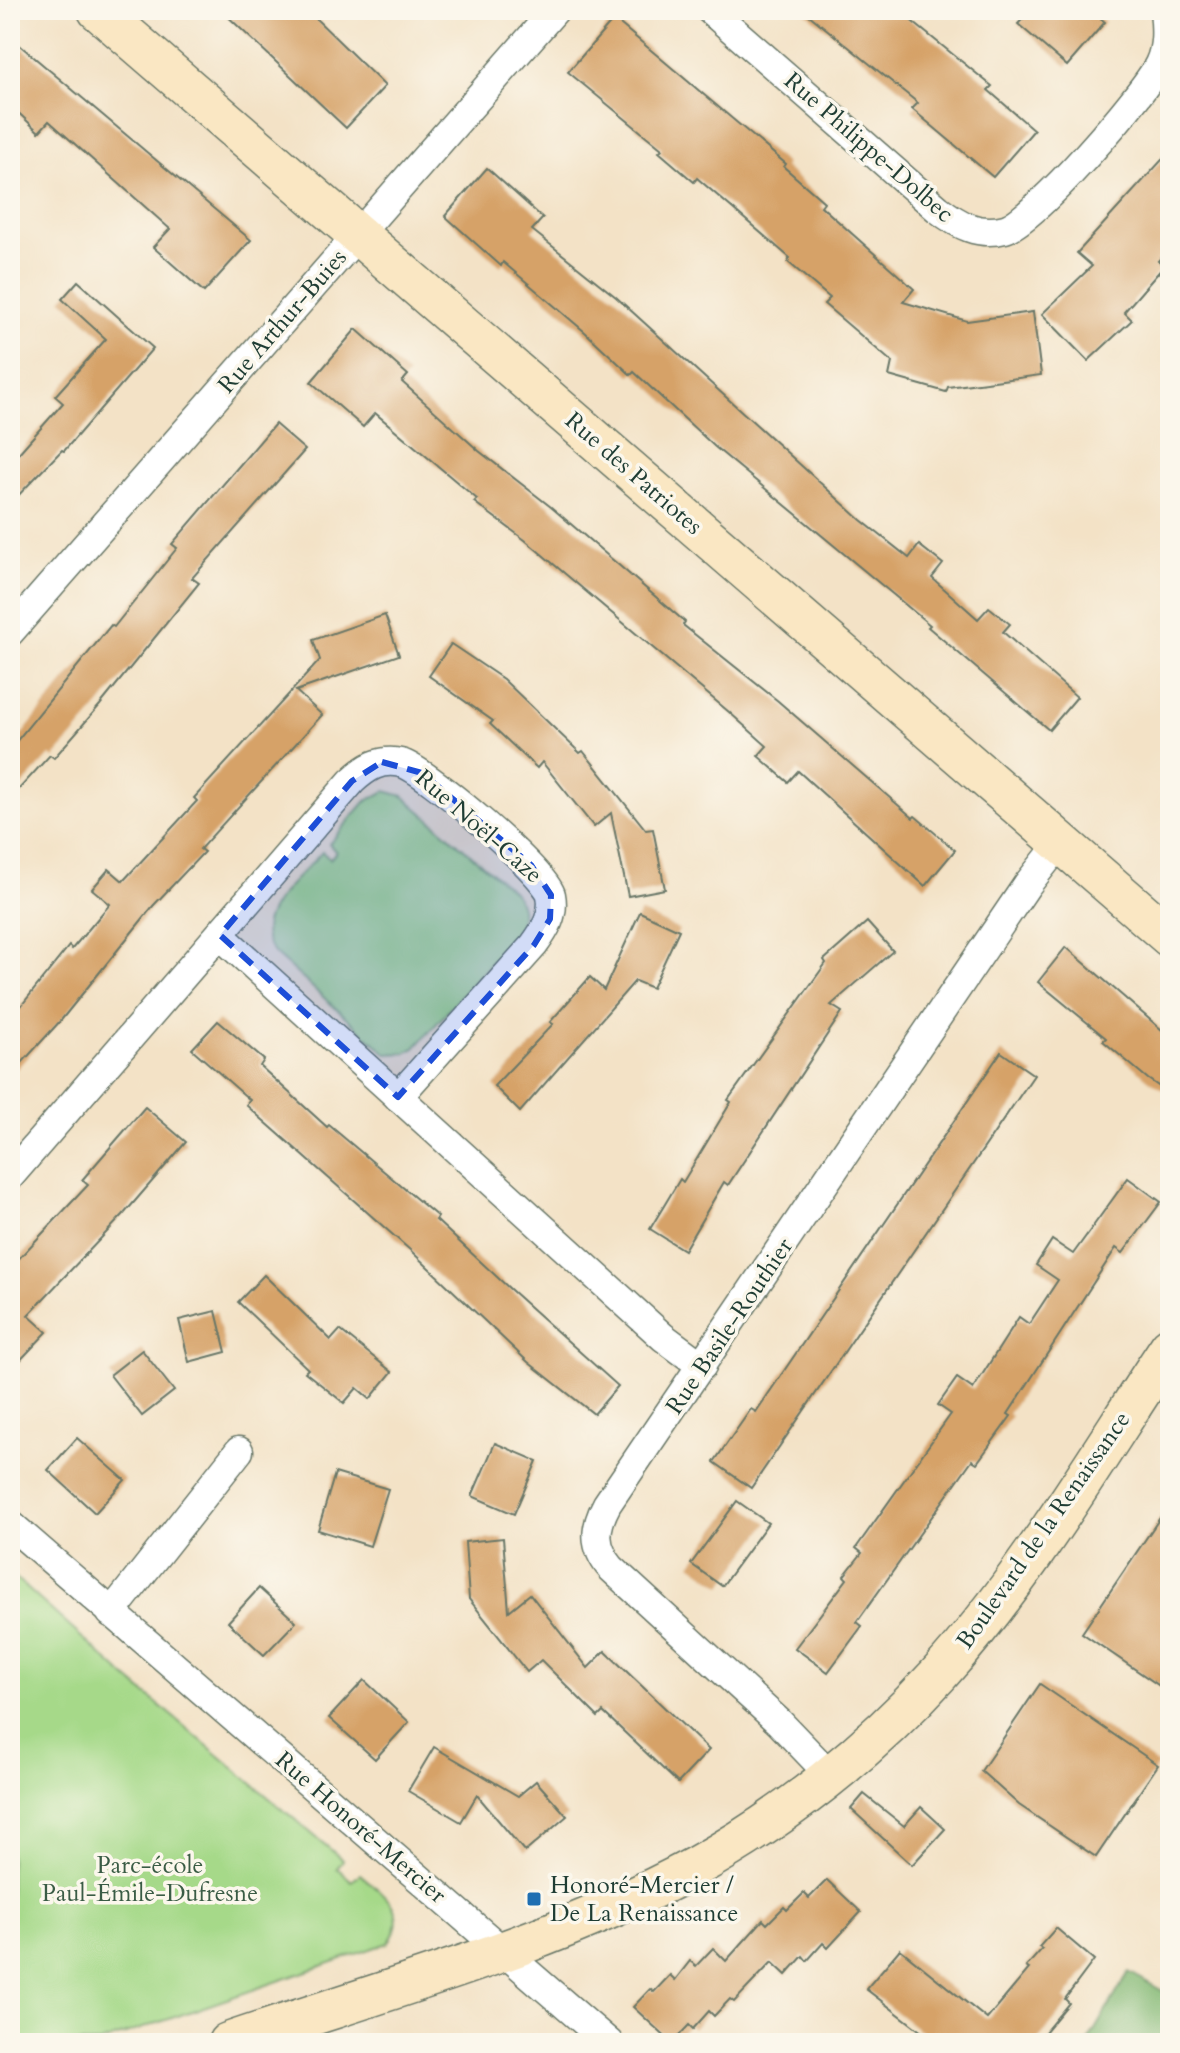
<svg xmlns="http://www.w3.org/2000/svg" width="1180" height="2053" font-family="Cardo,serif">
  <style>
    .green { fill: #a6d989; stroke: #628b5e; stroke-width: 2 }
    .forest { fill: #84b975; stroke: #527b54; stroke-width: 2 }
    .building { fill: #d6a267 }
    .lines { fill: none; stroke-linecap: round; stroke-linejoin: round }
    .street-casing { stroke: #697767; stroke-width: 31 }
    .secondary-casing { stroke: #697767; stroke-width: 43 }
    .street { stroke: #fff; stroke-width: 28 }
    .secondary { stroke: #fae7c3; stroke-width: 40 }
    .marked { fill: #1d4ed8; fill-opacity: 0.2; stroke: #1d4ed8; stroke-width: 6; stroke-dasharray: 16 10; stroke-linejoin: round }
    .poi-dot { fill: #1f6fb2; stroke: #fbf7ec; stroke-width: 3 }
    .labels { text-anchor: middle; stroke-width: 7; stroke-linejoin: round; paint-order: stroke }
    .street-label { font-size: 24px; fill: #1f3d34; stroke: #fbf7ec }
    .park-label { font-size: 24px; fill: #3a5c45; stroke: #fbf7ec }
    .poi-label { font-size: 24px; fill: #1f3d34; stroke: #fbf7ec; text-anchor: start }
  </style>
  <rect width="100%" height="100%" fill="#fbf7ec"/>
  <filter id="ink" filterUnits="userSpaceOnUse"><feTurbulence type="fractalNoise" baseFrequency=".0125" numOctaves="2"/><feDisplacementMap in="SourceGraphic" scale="16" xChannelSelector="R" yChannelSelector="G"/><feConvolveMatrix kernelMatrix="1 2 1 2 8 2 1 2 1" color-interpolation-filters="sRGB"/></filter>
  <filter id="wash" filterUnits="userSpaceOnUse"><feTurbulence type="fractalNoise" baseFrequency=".006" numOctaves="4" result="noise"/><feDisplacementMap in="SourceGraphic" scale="32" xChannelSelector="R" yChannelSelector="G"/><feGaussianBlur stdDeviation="1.8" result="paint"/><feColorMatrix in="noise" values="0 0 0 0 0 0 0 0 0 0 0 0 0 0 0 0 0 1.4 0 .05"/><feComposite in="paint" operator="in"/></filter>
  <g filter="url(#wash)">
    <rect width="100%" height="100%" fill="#f3e2c6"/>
    <g class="green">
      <path d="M385,791L403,796L513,891C526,908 523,922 512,939L415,1048L405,1053L387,1054L276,955C241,921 299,878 322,852L330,859L336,852L329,844L365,802Z"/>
      <path d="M10,1573L127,1678L343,1860L337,1868L352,1881L360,1874C382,1893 412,1912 388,1943L100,2043H10Z"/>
    </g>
    <path class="forest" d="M1129,1972L1170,1995V2043H1087Z"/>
    <g id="blocks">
      <g class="building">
        <path d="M221,10H307L385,86L346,128Z"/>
        <path d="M803,10H898L992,86L988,90L1034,130L993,177L912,109L918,103Z"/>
        <path d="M1031,10H1091L1105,22L1067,66L1018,24Z"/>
        <path d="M614,19L786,164L784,167L824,202L821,206L914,289L903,302L967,321L1033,312L1041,375L948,387L946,392L889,376L892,362L824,304L830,298L788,262L790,258L697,178L694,182L659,152L662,149L568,72Z"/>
        <path d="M10,37L251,240L204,292L153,247L170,229L49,121L39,132L10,105Z"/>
        <path d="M1170,151V247L1158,261L1164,266L1124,312L1132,320L1088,361L1042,314L1092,266L1077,253Z"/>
        <path d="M487,168L543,218L532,230L616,297L861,520L909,558L919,545L943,564L932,578L978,619L989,607L1010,624L1003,632L1077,697L1049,730L928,627L930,625L715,447L634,372L631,375L585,332L503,262L501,266L445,216Z"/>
        <path d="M78,281L153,348L64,451L62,450L10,504V463L63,403L55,396L106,339L62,299Z"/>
        <path d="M356,329L408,375L402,382L479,451L551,507L685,622L683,625L778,701L913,818L915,816L955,850L925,886L798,771L788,782L758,756L767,746L729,712L525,540L474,502L477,499L375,413L363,427L311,382Z"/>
        <path d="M275,424L305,450L192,578L199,583L100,705L54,758L50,755L10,799V749L111,625L114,627L177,548L172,544Z"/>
        <path d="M385,615L399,655L296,691L322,715L200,849L204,852L153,906L62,1019L10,1076V996L21,1006L69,946L72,949L110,904L92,889L109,869L123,881L197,801L194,798L320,660L313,640Z"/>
        <path d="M451,644L503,679L580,753L583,751L646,830L653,829L665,889L628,896L611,813L594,827L542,762L537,768L490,724L493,721L429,676Z"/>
        <path d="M640,912L679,930L652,988L635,981L520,1112L494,1086L553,1024L550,1022L590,977L604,990Z"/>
        <path d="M867,922L893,951L831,1005L842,1012L728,1185L724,1182L684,1250L650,1229L680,1179L683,1182L731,1102L728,1100L826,963L824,960Z"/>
        <path d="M1066,947L1170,1037V1094L1148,1079L1103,1041L1106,1038L1038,982Z"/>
        <path d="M218,1021L264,1060L260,1066L327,1127L329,1125L438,1217L436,1220L511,1290L618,1386L594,1414L528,1362L410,1250L246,1105L250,1100L192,1049Z"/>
        <path d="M1001,1052L1034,1075L751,1488L714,1462L751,1409L756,1412Z"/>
        <path d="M145,1107L186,1142L123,1215L28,1315L47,1332L10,1371V1268L88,1185L82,1180Z"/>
        <path d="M1128,1178L1161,1202L1123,1253L1116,1248L1008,1414L1011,1416L977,1463L972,1460L857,1622L862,1626L828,1672L795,1648L847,1579L844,1576L862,1553L856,1548L951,1414L938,1405L957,1378L973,1389L1019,1317L1029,1324L1058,1280L1036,1265L1052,1240L1073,1254Z"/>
        <path d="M264,1275L331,1340L340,1330L392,1372L370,1399L357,1388L344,1403L305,1372L308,1369L238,1302Z"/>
        <path d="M216,1311L226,1352L189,1362L179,1320Z"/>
        <path d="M142,1350L174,1391L142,1416L110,1375Z"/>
        <path d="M77,1438L125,1480L95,1513L48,1470Z"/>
        <path d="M495,1443L537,1461L514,1514L472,1496Z"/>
        <path d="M335,1473L388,1489L370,1546L318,1530Z"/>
        <path d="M737,1501L768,1523L722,1586L691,1564Z"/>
        <path d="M1170,1503V1693L1082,1633Z"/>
        <path d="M503,1538L509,1611L530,1594L588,1668L605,1651L709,1750L678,1783L603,1712L598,1717L541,1660L527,1672L469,1599L465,1542Z"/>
        <path d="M259,1588L296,1622L264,1655L228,1622Z"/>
        <path d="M364,1680L409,1722L375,1759L329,1718Z"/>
        <path d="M1040,1684L1158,1765L1096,1857L1019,1805L981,1771Z"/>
        <path d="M434,1747L518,1796L536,1781L567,1816L525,1852L477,1795L461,1822L408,1791Z"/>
        <path d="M864,1794L904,1826L921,1807L945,1829L912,1865L851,1809Z"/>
        <path d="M827,1880L861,1912L828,1948L823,1943L807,1961L803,1956L786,1975L772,1962L734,2002L730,1999L714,2016L709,2011L693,2029L689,2025L672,2043L633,2007L650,1989L654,1992L670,1975L675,1980L690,1961L696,1966L713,1948L726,1961L763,1920L767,1924L784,1907L787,1910L804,1893L809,1898Z"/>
        <path d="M1056,1928L1094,1960L1065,1999L1069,2003L1036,2043H936L866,1989L900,1949L987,2019L1029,1969L1026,1967L1042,1949L1039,1947Z"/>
      </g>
    </g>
  </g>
  <g filter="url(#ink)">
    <use href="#blocks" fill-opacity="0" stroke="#697767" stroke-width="2"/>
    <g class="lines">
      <g class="street-casing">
        <g id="street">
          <path d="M710,10L938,209C959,225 978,236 1005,229C1034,221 1145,93 1159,64C1167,47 1166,29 1164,10"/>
          <path d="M10,632L555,10"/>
          <path d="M220,935L663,1337L702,1366"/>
          <path d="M10,1176L352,781C366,768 380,758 401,763C424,768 546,873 551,895C555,915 545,930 534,945L398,1097"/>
          <path d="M10,1524L609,2043"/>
          <path d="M111,1613L239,1451"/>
          <path d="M829,1774L779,1722L611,1568C593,1547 594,1528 607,1504L1027,885L1061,842"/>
        </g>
      </g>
      <g class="secondary-casing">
        <g id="secondary">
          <path d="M98,10L1170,937"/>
          <path d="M228,2043C384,1990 549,1946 695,1867C783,1819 870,1750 938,1675C1027,1577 1096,1458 1170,1347"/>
        </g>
      </g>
      <use href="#street" class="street"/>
      <use href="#secondary" class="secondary"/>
    </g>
  </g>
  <path class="marked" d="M382,762L422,773L531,865L551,895L550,919L534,945L398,1097L220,935L352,781Z"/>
  <rect class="poi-dot" x="526" y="1891" width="16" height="16" rx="4"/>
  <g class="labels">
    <g class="street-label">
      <text transform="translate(869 147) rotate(41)" y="8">Rue Philippe-Dolbec</text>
      <text transform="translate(282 321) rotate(-49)" y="8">Rue Arthur-Buies</text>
      <text transform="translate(634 473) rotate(41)" y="8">Rue des Patriotes</text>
      <text transform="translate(479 826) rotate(41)" y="8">Rue Noël-Caze</text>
      <text transform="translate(729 1326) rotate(-56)" y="8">Rue Basile-Routhier</text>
      <text transform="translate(1043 1530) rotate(-55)" y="8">Boulevard de la Renaissance</text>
      <text transform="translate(361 1827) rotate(41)" y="8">Rue Honoré-Mercier</text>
    </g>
    <g class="park-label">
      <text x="150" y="1873">Parc-école<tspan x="150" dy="28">Paul-Émile-Dufresne</tspan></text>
    </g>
    <g class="poi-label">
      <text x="550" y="1893">Honoré-Mercier /<tspan x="550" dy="28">De La Renaissance</tspan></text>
    </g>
  </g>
  <rect width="1180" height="2053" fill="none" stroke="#fbf7ec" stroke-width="40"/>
</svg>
